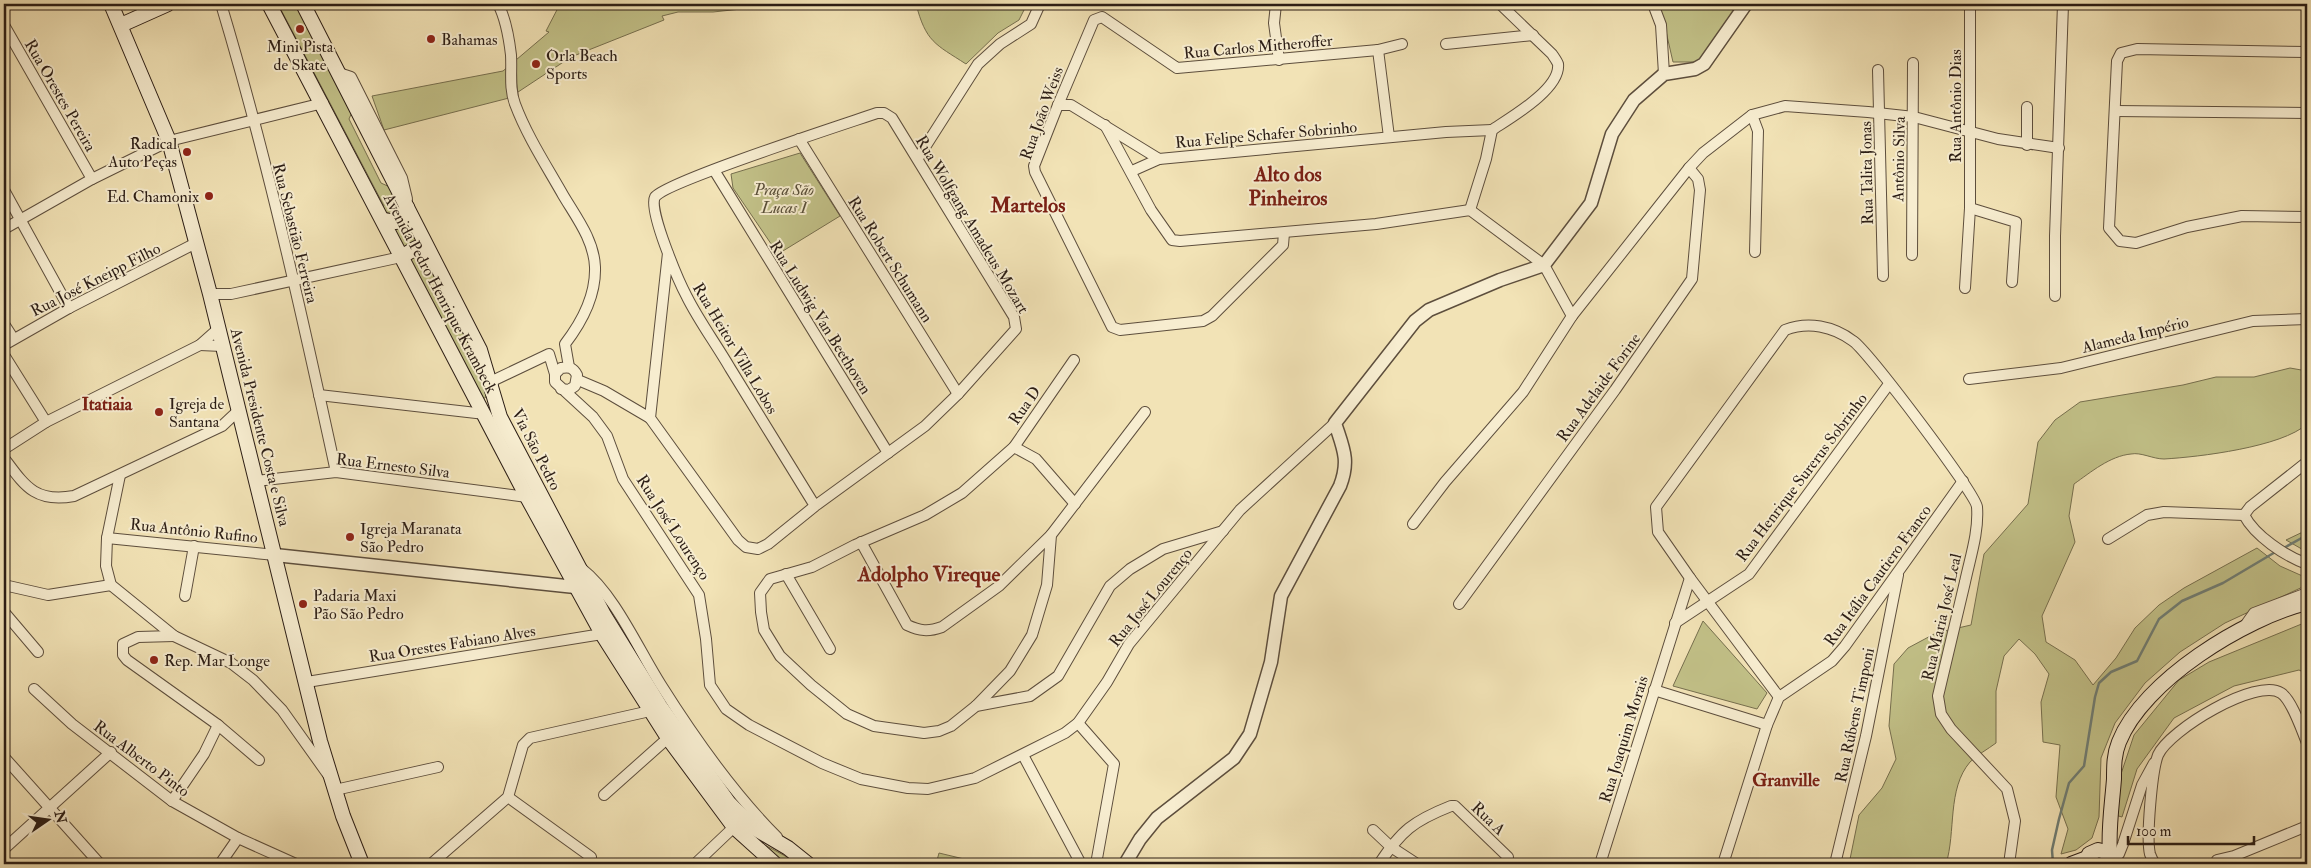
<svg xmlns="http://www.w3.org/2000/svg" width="2311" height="868" font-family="'IM FELL Double Pica',serif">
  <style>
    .green { fill: #c2c188; stroke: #766f4e }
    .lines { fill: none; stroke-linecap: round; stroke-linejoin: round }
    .stream { stroke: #6f7d74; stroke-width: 2.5 }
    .minor-casing { stroke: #5d4e3d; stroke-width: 12 }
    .tertiary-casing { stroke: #5d4e3d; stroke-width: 15 }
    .secondary-casing { stroke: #2b1d15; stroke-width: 16 }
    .minor { stroke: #f7edd0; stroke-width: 10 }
    .tertiary { stroke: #f7edd0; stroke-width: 12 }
    .secondary { stroke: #f7edd0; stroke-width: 14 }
    .poi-dot { fill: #8f2418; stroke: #f7edd0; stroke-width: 2 }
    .labels { text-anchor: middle; stroke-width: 4; stroke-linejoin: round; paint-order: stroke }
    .poi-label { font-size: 16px; fill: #2b1d15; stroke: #f7edd0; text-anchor: start }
    .street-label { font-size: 16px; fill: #2b1d15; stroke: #f7edd0 }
    .park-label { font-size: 16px; font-style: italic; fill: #584e38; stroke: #f7edd0 }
    .neighbourhood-label { font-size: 18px; font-weight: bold; fill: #7a1f14; stroke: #f7edd0 }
    .district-label { font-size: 21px; font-weight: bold; fill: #7a1f14; stroke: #f7edd0 }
  </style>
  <rect width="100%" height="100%" fill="#f2e3b6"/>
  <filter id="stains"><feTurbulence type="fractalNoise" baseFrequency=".004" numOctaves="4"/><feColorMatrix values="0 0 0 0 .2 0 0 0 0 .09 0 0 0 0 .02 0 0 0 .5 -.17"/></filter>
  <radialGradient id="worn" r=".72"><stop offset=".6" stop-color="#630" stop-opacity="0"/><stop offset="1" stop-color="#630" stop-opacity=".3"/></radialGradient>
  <g class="green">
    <path d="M278,4H295L352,112L349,119L381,183L392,188L401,207L395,215L385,212L382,207L384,206Z"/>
    <path d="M560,4H788L713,12H678L662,16L664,20L571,57L509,98L384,130L372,96L503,71L549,32L546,31Z"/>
    <path d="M916,4H1027L1019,20L998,33L966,64C935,44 926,42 916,4Z"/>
    <path d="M1657,4H1739L1715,37L1702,62H1673L1662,14Z"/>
    <path d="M800,153L840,216L778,254L733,188L731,174Z"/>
    <path d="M409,221L418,239L403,247L393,229Z"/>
    <path d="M411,255H424L464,335C478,343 483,382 486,397L483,399L411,263Z"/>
    <path d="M2290,368L2307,371V424C2282,447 2199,457 2164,459C2153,459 2141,452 2131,454C2110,456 2091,472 2074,484L2069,516L2075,542L2042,616L2046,642L2075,660L2093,685L2116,658L2135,628L2159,605L2184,588L2257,548L2280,566L2307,578V585L2225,623L2180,652L2145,683L2115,723L2101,758L2099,817L2092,838L2076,850L2061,854L2068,829L2056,797L2060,745L2043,742L2041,702L2049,674L2035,654L2019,639L2004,656L1996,691V743C1988,749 1977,755 1970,762C1947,789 1956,832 1946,864H1849L1859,815L1882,788L1896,759L1889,726L1894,664L1908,648L1936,633L1971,625L1984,554L2028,504L2038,442L2055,420L2080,402L2183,385L2216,377H2254Z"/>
    <path d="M2307,530V552L2286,540Z"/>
    <path d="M1703,621L1767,693L1757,709L1673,686Z"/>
    <path d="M2304,623H2307V674L2299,670L2234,686L2174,718L2137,769L2122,817L2115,815L2119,780L2134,735L2179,680L2209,662Z"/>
    <path d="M750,837L800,864H780Z"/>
    <path d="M939,853L985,864H936Z"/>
  </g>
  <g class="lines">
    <g class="stream">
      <path d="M2282,549L2307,535"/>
      <path d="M2053,864L2052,850L2059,819L2069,783L2084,766L2095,697L2099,683L2111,672L2137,661L2159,619L2182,601L2223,583L2277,551"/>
    </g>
    <g class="minor-casing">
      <g id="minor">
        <path d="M221,4C267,157 302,315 336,472"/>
        <path d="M498,4C506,19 509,38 511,55C512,72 509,88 515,104C527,136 546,165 563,195C576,217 594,240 595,267C596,296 582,322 565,344L569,367"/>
        <path d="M1276,4L1274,23L1279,60"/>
        <path d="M1653,4L1661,25L1664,74"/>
        <path d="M4,25L92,179"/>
        <path d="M1446,44L1533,35"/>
        <path d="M1378,50L1389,137"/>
        <path d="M2307,52L2137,49L2121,53L2117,61L2109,228L2120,241L2136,243L2187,227L2242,216L2307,217"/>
        <path d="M1878,70L1883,276"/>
        <path d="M339,73L351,77L402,178L407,199"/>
        <path d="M1058,105H1071L1159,159L1446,132L1492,130"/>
        <path d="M2115,111L2307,113"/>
        <path d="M1752,115L1758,131L1755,252"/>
        <path d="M1105,125L1151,210L1172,240L1180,241L1376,224L1470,210L1544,265L1572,316"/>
        <path d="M1492,130C1510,118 1561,89 1558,64C1557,61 1554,57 1552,54L1500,4"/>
        <path d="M799,139L958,394"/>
        <path d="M2027,145V107"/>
        <path d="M918,158L978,64L1000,44L1031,24L1040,4"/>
        <path d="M714,170L888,453"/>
        <path d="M1132,171L1159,159"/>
        <path d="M4,190L69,308"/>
        <path d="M1970,208L2016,222L2012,282"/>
        <path d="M1470,210L1486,159L1492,130"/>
        <path d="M4,229L92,179L169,141L323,103"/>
        <path d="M1284,233L1283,245L1212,316L1203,321L1120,330L1112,327L1035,172L1034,166L1058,105L1094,20L1102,17L1177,68L1378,50L1402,44"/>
        <path d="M668,253L650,418L738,540L746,547L758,549L768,544L815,506L925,426L958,394L1016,329L1014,317L892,118L884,113H877C848,123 665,182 655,197C648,210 679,282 687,297C699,321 716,344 730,368C758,414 787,460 815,506"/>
        <path d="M1912,255L1913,63"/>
        <path d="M1965,288L1970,208V4"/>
        <path d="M210,294H231L401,257"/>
        <path d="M2055,296V236L2063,4"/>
        <path d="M4,324L13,338"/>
        <path d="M4,345L69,308L196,243"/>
        <path d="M200,345L222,346"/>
        <path d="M4,355L46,422"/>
        <path d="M1074,360L1014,447L962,493L925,515L855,545L812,567L770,579L760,593L761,612L764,630L780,656L811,685L847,714L874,726L924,733L939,731L951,726L976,706L1030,696L1058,676L1110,586L1130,569L1163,549L1223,531"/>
        <path d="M1969,379L2061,368L2253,321L2307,319"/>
        <path d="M578,380L604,391L650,418"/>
        <path d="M488,383L549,354L555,374"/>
        <path d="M561,389L569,390L575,386L577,375C573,367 569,367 561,368L555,374V382L593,417L607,436L623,479L699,595L706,639L710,685L726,709L749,725L822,763L861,779L908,788L928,789L975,778L1065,733L1078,723L1107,682L1129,644L1240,510L1335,423"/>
        <path d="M319,395L485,414"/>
        <path d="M1014,447L1036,459L1075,504"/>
        <path d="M4,449L46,422L200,345L218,329"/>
        <path d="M4,458C25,486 35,503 74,496L222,426L238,411"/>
        <path d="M120,475L107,538L106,566L111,585L174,636L231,663L253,680L282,710L329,776"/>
        <path d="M256,481L336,472L527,497"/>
        <path d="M2244,515L2250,507L2307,462"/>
        <path d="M2244,515C2255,536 2285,556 2307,564"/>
        <path d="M1413,524L1445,482L1523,392L1572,316L1689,168L1703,153L1752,115L1785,106L1868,112L1914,117L1998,139L2059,148"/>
        <path d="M107,538L275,555"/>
        <path d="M2108,539L2147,515L2164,512L2244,515"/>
        <path d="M861,542L907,625C920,631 928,632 942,627L999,586L1051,535"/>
        <path d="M582,569C615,595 638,649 661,685C695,739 732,792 777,837"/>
        <path d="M786,574L830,649"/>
        <path d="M4,585L48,595L111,585"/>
        <path d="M185,596L194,546"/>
        <path d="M1459,604L1615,390L1692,279L1700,190L1698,179L1689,168"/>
        <path d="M4,612L38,652"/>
        <path d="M1675,623L1749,574L1889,384"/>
        <path d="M2244,627L2254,613L2307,593"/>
        <path d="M307,682L602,634"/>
        <path d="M34,689L72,724L172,801L238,838L296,864"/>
        <path d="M1654,690L1767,725"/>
        <path d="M1779,697L1690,578L1658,532L1656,507L1785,330C1808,321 1833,326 1853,341C1868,351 1976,494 1977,507C1979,532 1970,558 1965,582C1956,620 1947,658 1938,696L1941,714L1951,729L2007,789L2015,821L2009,864"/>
        <path d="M976,706L1010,671L1032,635L1047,585L1051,535L1145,412"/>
        <path d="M1078,723L1114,764L1096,864"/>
        <path d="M218,725L259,760"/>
        <path d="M1023,755L1081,864"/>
        <path d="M4,757L100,864"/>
        <path d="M335,790L438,767"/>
        <path d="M604,795L668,738"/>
        <path d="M508,797L591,857"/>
        <path d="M172,801L204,754L218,725L127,660L123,655V644L138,637L174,636"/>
        <path d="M1373,830L1391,847L1417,864"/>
        <path d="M4,849L111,752"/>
        <path d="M2112,859L2119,854L2123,844L2142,785L2154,763"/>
        <path d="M2217,860L2234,856L2307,826"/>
        <path d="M220,864L238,838"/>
        <path d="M431,864L508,797L523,745L530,738L650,711"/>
        <path d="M695,864L734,827"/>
        <path d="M1379,864C1401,831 1413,821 1451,806H1455L1508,857"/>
        <path d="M1600,864L1690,578"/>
        <path d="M1723,864L1767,725L1779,697L1832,661L1845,646L1963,481"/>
        <path d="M1835,864L1866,736L1898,575"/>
        <path d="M2155,864C2153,861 2151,857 2150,854C2146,838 2152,770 2158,755C2169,730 2257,677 2281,693C2292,700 2302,731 2307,743"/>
      </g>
    </g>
    <g class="tertiary-casing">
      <g id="tertiary">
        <path d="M275,555L575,587"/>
        <path d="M1125,864L1140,839L1157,818L1234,758L1250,734L1271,662L1281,596L1340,486C1350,460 1343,448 1335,423L1415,321L1429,310L1500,280L1544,265L1591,203L1612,134L1634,100L1664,74L1695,69L1704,64L1746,4"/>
      </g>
    </g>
    <g class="secondary-casing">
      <g id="secondary">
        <path d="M111,4L169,141L210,294L320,741L343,816L362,864"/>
        <path d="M269,4L527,497L602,634L668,738L734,827L775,864"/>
        <path d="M303,4L480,350L500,417L604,615L660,706L729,803L754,828L788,848L808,864"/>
        <path d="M121,25L168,4"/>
        <path d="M383,220L396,222L404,215L407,207"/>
        <path d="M401,257L416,248L425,253L429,261"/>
        <path d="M2110,855C2108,829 2112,805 2114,779C2114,766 2114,754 2119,742C2143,681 2245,618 2307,603"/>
        <path d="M2071,864L2087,858"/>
        <path d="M2086,864L2089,854L2098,850L2106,852L2112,861"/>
      </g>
    </g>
    <use href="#minor" class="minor"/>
    <use href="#tertiary" class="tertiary"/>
    <use href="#secondary" class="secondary"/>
  </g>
  <g class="poi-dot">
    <circle cx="300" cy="29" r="5"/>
    <circle cx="431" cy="39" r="5"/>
    <circle cx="536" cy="64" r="5"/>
    <circle cx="187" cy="152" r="5"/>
    <circle cx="209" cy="196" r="5"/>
    <circle cx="159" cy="412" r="5"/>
    <circle cx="350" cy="537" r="5"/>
    <circle cx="303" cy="604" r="5"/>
    <circle cx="154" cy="660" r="5"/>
  </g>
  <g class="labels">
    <g class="poi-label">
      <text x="441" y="45">Bahamas</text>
      <text x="300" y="52" text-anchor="middle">Mini Pista<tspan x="300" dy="18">de Skate</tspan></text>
      <text x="546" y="61">Orla Beach<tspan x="546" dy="18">Sports</tspan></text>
      <text x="177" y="149" text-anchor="end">Radical<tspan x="177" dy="18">Auto Peças</tspan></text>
      <text x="199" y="202" text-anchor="end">Ed. Chamonix</text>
      <text x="169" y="409">Igreja de<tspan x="169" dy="18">Santana</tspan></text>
      <text x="360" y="534">Igreja Maranata<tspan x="360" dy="18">São Pedro</tspan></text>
      <text x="313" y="601">Padaria Maxi<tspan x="313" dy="18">Pão São Pedro</tspan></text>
      <text x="164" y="666">Rep. Mar Longe</text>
    </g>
    <g class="street-label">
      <text transform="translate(1258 46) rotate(-5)" y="6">Rua Carlos Mitheroffer</text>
      <text transform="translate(61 95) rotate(60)" y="6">Rua Orestes Pereira</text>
      <text transform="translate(1955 106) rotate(-90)" y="6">Rua Antônio Dias</text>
      <text transform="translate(1041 113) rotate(-70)" y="6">Rua João Weiss</text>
      <text transform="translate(1266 134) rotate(-5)" y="6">Rua Felipe Schafer Sobrinho</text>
      <text transform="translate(1898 159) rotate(-89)" y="6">Antônio Silva</text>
      <text transform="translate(1866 173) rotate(-91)" y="6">Rua Talita Jonas</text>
      <text transform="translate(973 224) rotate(59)" y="6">Rua Wolfgang Amadeus Mozart</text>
      <text transform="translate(296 233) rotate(76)" y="6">Rua Sebastião Ferreira</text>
      <text transform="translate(891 259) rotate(58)" y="6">Rua Robert Schumann</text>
      <text transform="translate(95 279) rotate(-27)" y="6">Rua José Kneipp Filho</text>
      <text transform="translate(441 293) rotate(62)" y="6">Avenida Pedro Henrique Krambeck</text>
      <text transform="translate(821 317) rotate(58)" y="6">Rua Ludwig Van Beethoven</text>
      <text transform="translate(2135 334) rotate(-14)" y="6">Alameda Império</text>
      <text transform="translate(736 348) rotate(59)" y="6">Rua Heitor Villa Lobos</text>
      <text transform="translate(1598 387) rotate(-54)" y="6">Rua Adelaide Forine</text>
      <text transform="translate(1024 405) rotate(-55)" y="6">Rua D</text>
      <text transform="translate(261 427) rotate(76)" y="6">Avenida Presidente Costa e Silva</text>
      <text transform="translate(537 449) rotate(63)" y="6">Via São Pedro</text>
      <text transform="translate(393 465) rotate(7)" y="6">Rua Ernesto Silva</text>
      <text transform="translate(1801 477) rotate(-53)" y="6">Rua Henrique Surerus Sobrinho</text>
      <text transform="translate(674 527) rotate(57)" y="6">Rua José Lourenço</text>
      <text transform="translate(194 530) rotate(6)" y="6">Rua Antônio Rufino</text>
      <text transform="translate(1877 575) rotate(-54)" y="6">Rua Itália Cautiero Franco</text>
      <text transform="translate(1150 597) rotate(-51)" y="6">Rua José Lourenço</text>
      <text transform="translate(1941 617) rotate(-77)" y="6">Rua Maria José Leal</text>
      <text transform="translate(452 643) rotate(-9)" y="6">Rua Orestes Fabiano Alves</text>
      <text transform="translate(1854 715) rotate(-78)" y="6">Rua Rúbens Timponi</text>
      <text transform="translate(1623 739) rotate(-73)" y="6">Rua Joaquim Morais</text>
      <text transform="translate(142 758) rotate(37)" y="6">Rua Alberto Pinto</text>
      <text transform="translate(1489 818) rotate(44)" y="6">Rua A</text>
    </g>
    <g class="park-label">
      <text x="784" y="195">Praça São<tspan x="784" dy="18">Lucas I</tspan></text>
    </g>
    <g class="neighbourhood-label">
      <text x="107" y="410">Itatiaia</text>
      <text x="1786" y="786">Granville</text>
    </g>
    <g class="district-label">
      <text x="1288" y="181">Alto dos<tspan x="1288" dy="24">Pinheiros</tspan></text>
      <text x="1028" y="212">Martelos</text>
      <text x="929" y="581">Adolpho Vireque</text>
    </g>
  </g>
  <rect width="2311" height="868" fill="none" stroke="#f2e3b6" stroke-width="20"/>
  <rect x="5" y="5" width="2301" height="858" fill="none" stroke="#2b1d15" stroke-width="2.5"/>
  <rect x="10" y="10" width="2291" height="848" fill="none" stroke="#2b1d15"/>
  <g transform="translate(48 820) rotate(77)" stroke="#f7edd0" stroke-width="4" paint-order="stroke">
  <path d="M0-4L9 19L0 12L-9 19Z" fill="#2b1d15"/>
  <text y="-8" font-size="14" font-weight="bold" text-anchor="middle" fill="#2b1d15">N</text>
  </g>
  <path d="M2128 836v8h126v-8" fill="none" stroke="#2b1d15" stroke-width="2.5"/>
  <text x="2136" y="836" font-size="15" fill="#2b1d15" stroke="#f7edd0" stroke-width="4" paint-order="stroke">100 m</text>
  <rect width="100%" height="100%" filter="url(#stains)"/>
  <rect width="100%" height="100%" fill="url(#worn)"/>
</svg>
